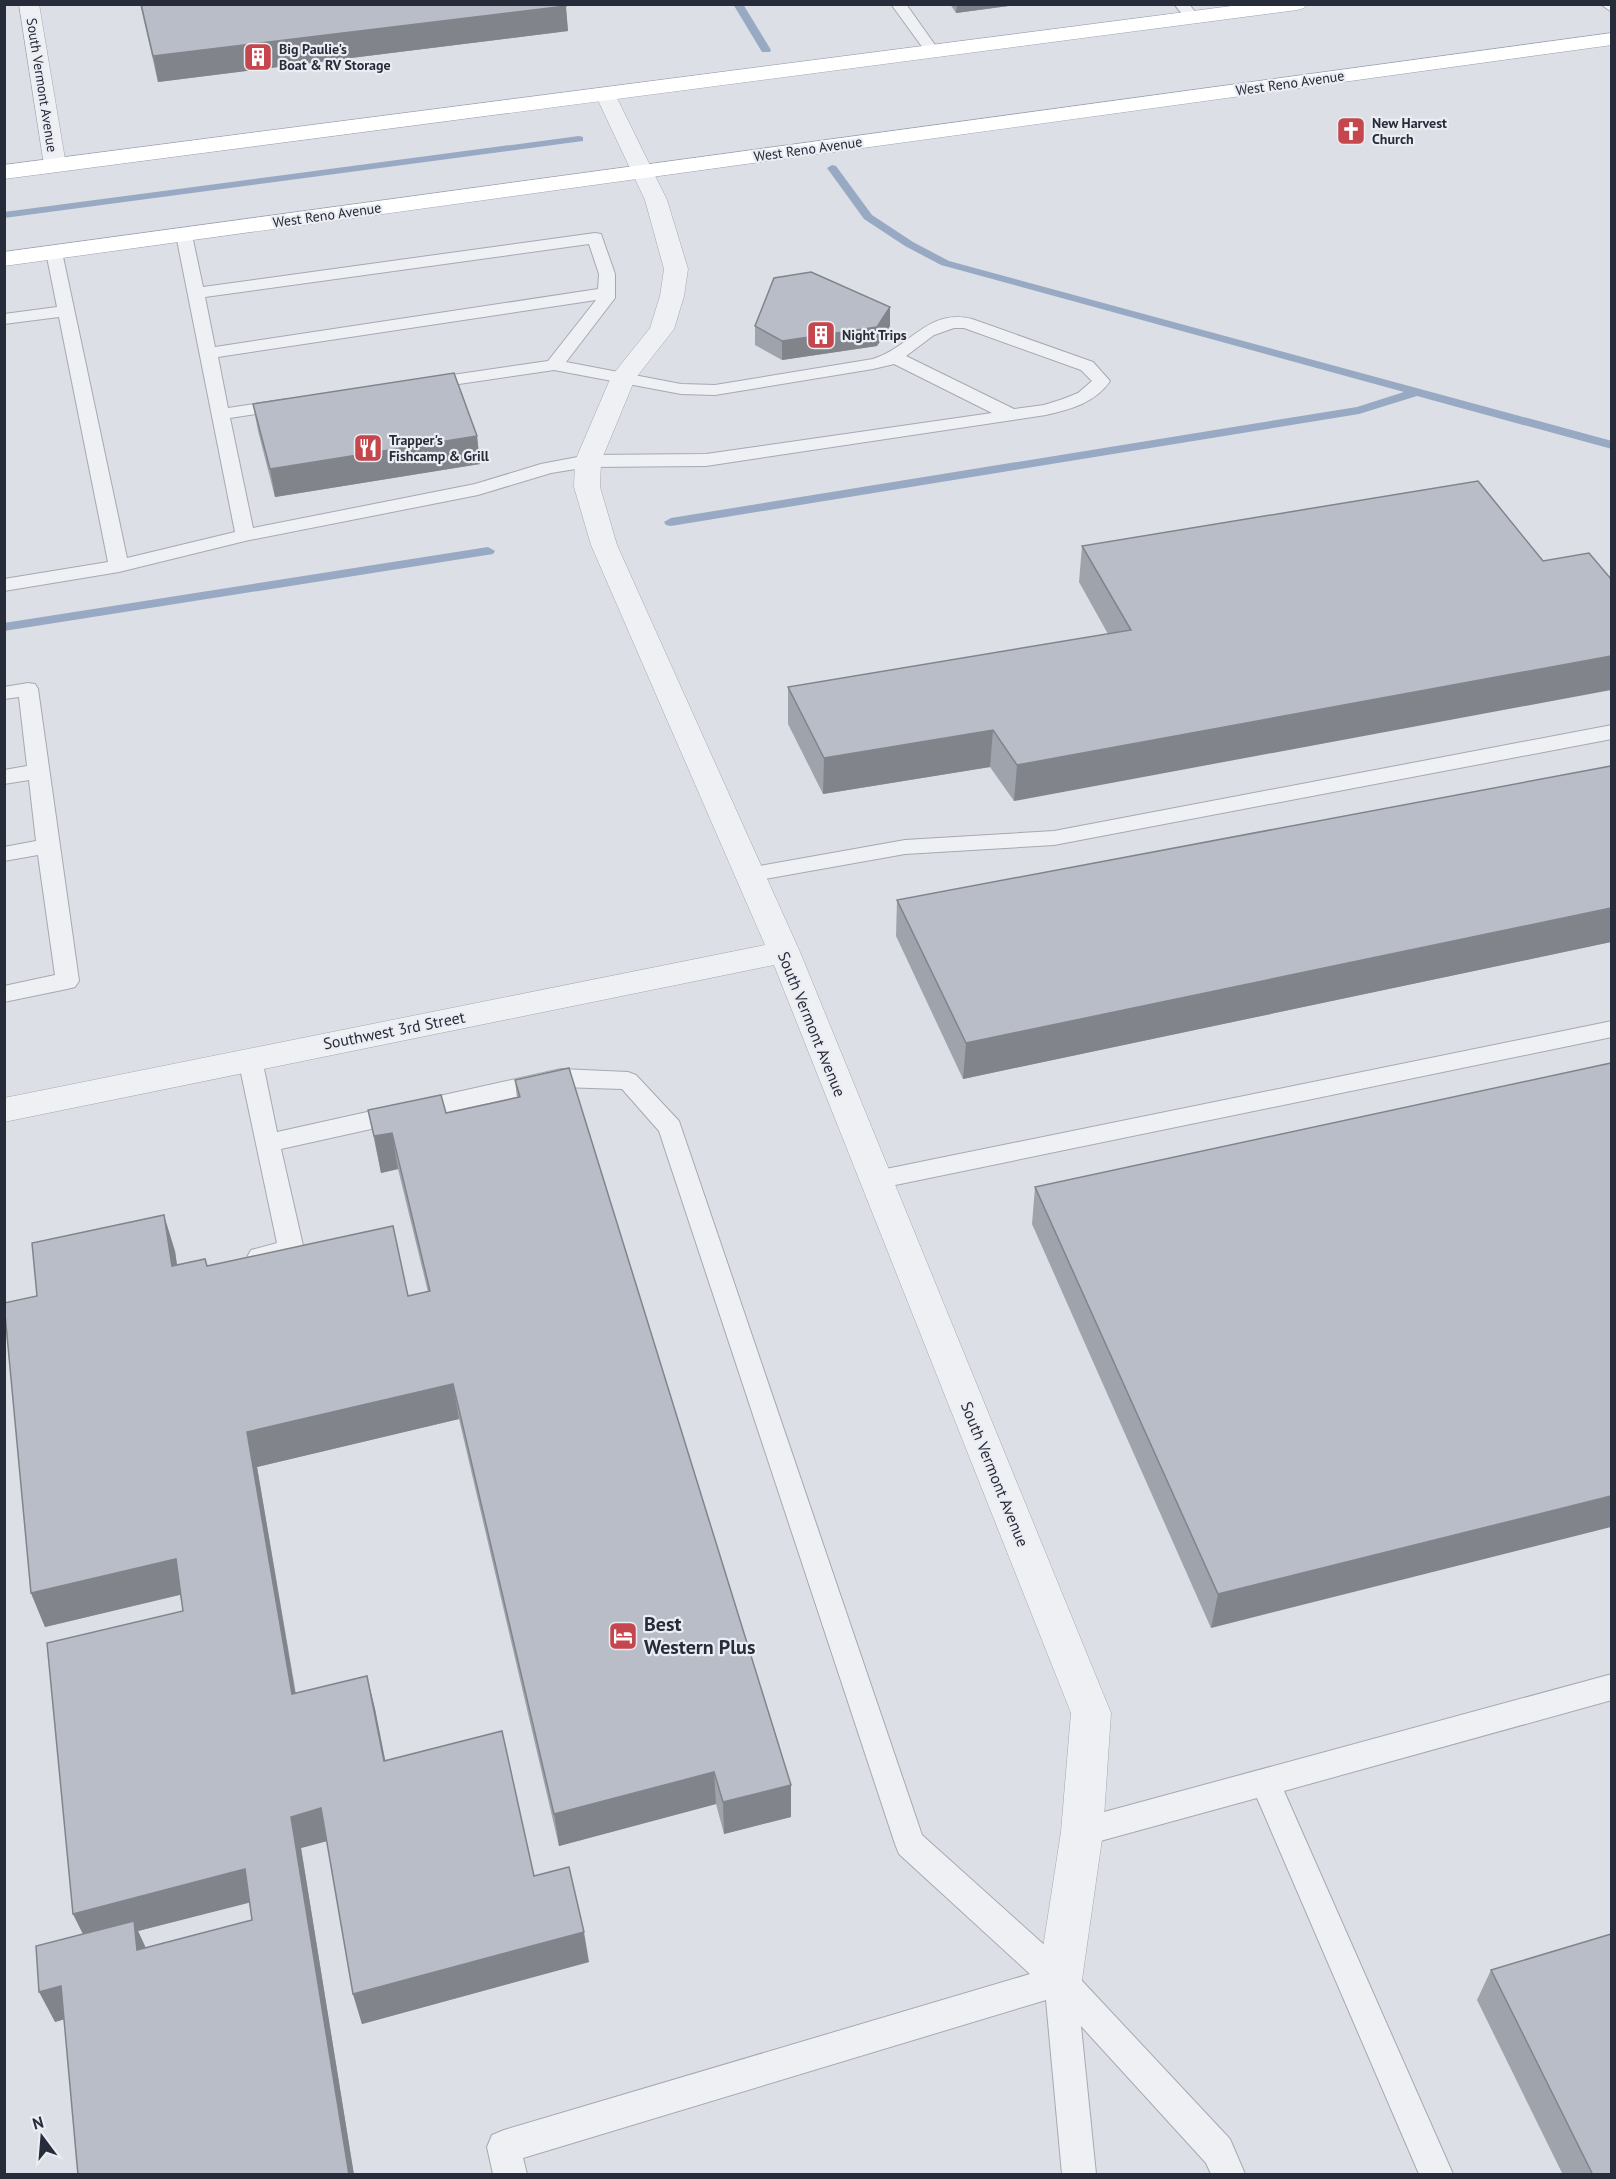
<svg xmlns="http://www.w3.org/2000/svg" width="1616" height="2179" font-family="'PT Sans',sans-serif">
  <style>
    .lines { fill: none; stroke-linecap: round; stroke-linejoin: round }
    .stream { fill: #98a9c3; fill-rule: evenodd }
    .service-casing { stroke: #a6a9b2; stroke-width: 2 }
    .minor-casing { stroke: #a6a9b2; stroke-width: 1 }
    .primary-casing { stroke: #9ca2b0; stroke-width: 1 }
    .service { fill: #eef0f4; fill-rule: evenodd }
    .minor { fill: #eef0f4; fill-rule: evenodd }
    .primary { fill: #fff; fill-rule: evenodd }
    .wall { fill: #9fa3ab; fill-rule: evenodd }
    .shaded-wall { fill: #82848b }
    .building { fill: #b9bdc7; stroke: #82848b; stroke-width: 1.5 }
    .labels { text-anchor: middle; stroke-width: 4.5; stroke-linejoin: round; paint-order: stroke }
    .far-poi-label { font-size: 14px; font-weight: bold; fill: #272c3a; stroke: #ebedf3; text-anchor: start }
    .far-street-label { font-size: 14px; fill: #272c3a; stroke: #ebedf3 }
    .street-label { font-size: 16px; fill: #272c3a; stroke: #ebedf3 }
    .near-poi-label { font-size: 20px; font-weight: bold; fill: #272c3a; stroke: #ebedf3; text-anchor: start }
  </style>
  <rect width="100%" height="100%" fill="#dcdfe5"/>
  <g class="lines">
    <g class="stream">
      <path d="M733,4H743L771,50L770,52H762Z"/>
      <path d="M579,136L583,137V141L4,218V212Z"/>
      <path d="M832,165L836,166L872,215L913,242L949,261L1612,441V449L1417,396L1359,414L671,526L666,525L664,522L671,518L1357,407L1404,392L941,265L905,246L864,219L827,168Z"/>
      <path d="M488,547L495,551L493,554L4,631V623Z"/>
    </g>
    <g class="service-casing">
      <g id="service">
        <path d="M891,4H906L940,52L938,55H928Z"/>
        <path d="M1174,4H1189L1200,18L1198,21H1188Z"/>
        <path d="M1600,4H1612V12Z"/>
        <path d="M184,230L192,235L203,287L595,233L601,234L615,274V298L566,362L681,384L715,385L873,359C910,348 927,308 972,319L1093,362L1110,381C1095,403 1071,409 1046,415L706,466L588,467L551,473L478,495L245,541L119,572L4,591V579L108,562L59,317L4,324V314L57,307L46,252L48,248H60L62,252L127,558L235,532L176,235ZM589,244L599,274L598,289L215,347L205,297ZM596,300L548,361L425,379L419,380L416,384L419,388L425,389L554,370L681,394L715,395L873,369L894,364L992,413L706,454L588,455L541,464L475,484L253,528L230,418L287,409L293,408L296,404L293,400L287,399L228,408L218,357ZM954,328H964L1081,370L1092,381L1078,393L1063,399L1044,405L1014,409L906,356L934,335Z"/>
        <path d="M28,683L35,684L38,689L79,981L75,987L67,989L4,1002V986L55,975L38,855L4,861V847L36,841L29,780L4,784V770L27,766L19,697L4,699V687Z"/>
        <path d="M1612,725V739L1054,845L905,854L748,882L740,880L737,875L740,870L748,868L905,840L1054,831Z"/>
        <path d="M1612,1021V1037L876,1189L867,1187L864,1180L867,1173L876,1171Z"/>
        <path d="M250,1050L258,1053L262,1059L277,1132L561,1069L628,1072L636,1075L679,1121L922,1835L1071,1969L1230,2139L1245,2174H1211L1206,2163L1081,2026L1096,2174H1062L1046,2000L523,2158L527,2174H493L487,2147L492,2135L504,2130L1030,1974L899,1854L895,1844L659,1131L622,1089L561,1087L281,1149L304,1250L300,1257L260,1267L251,1264L247,1257L251,1250L277,1243L238,1059L242,1053Z"/>
        <path d="M1612,1674V1700L1284,1791L1453,2174H1419L1257,1798L1082,1846L1071,1842L1067,1832L1071,1822L1082,1818Z"/>
      </g>
    </g>
    <g class="minor-casing">
      <g id="minor">
        <path d="M19,4H39L66,165L63,170L55,172L47,170L44,165Z"/>
        <path d="M605,88L612,90L615,94L667,200L688,269L684,296L674,329L635,379L601,461L600,487L617,545L800,952L1111,1713L1103,1832L1082,1980L1075,1995L1060,2001L1045,1995L1038,1980L1061,1832L1071,1713L774,965L4,1122V1098L765,945L591,545L574,487L575,461L611,377L650,328L660,296L664,269L645,200L595,94L598,90Z"/>
      </g>
    </g>
    <g class="primary-casing">
      <g id="primary">
        <path d="M1247,4H1307L1304,8L1297,10L4,179V165Z"/>
        <path d="M1612,33V45L4,266V252Z"/>
      </g>
    </g>
    <use href="#service" class="service"/>
    <use href="#minor" class="minor"/>
    <use href="#primary" class="primary"/>
  </g>
  <g class="wall">
    <path d="M140,4H565L568,31L158,82Z"/>
    <path d="M950,4H1023L956,13Z"/>
    <path d="M890,307V326L877,346L782,360L755,345V326Z"/>
    <path d="M253,404L477,436L480,464L275,497L258,431Z"/>
    <path d="M1478,481L1014,801L990,767L823,794L788,724V687L1108,634L1079,582L1082,546Z"/>
    <path d="M1611,766V942L963,1079L896,936L897,900Z"/>
    <path d="M1611,1063L1211,1628L1032,1224L1035,1187Z"/>
    <path d="M515,1080L791,1785V1817L724,1834L716,1804L559,1846L459,1419L257,1467L296,1694L367,1676L375,1709L385,1761L534,1876L589,1962L362,2024L353,1994L327,1841L301,1848L354,2175L64,2019L55,2022L83,1934L73,1914L183,1611L180,1595L45,1627L31,1593L37,1296L175,1251L177,1265L207,1266L408,1296L428,1292L398,1169L381,1173L368,1110L446,1113L517,1098ZM249,1902L252,1920L146,1948L138,1931Z"/>
    <path d="M1491,1970L1611,2175H1563L1477,2000Z"/>
  </g>
  <g class="shaded-wall">
    <path d="M957,4H1023L956,13Z"/>
    <path d="M566,6L568,31L158,82L153,56Z"/>
    <path d="M890,307V326L877,346L782,360V341Z"/>
    <path d="M477,436L480,464L275,497L270,469Z"/>
    <path d="M1611,656V690L1014,801L1017,765Z"/>
    <path d="M993,730L990,767L823,794L824,758Z"/>
    <path d="M1611,908V942L963,1079L966,1043Z"/>
    <path d="M392,1133L398,1169L381,1173L374,1136Z"/>
    <path d="M164,1215L175,1251L182,1302L172,1266Z"/>
    <path d="M453,1384L459,1419L257,1467L301,1727L292,1694L247,1432Z"/>
    <path d="M1611,1496V1527L1211,1628L1218,1594Z"/>
    <path d="M176,1559L187,1593L45,1627L31,1593Z"/>
    <path d="M367,1676L375,1709L392,1794L384,1761Z"/>
    <path d="M714,1772L716,1804L559,1846L554,1814Z"/>
    <path d="M791,1785V1817L724,1834L723,1802Z"/>
    <path d="M321,1808L331,1840L301,1848L354,2175H349L291,1817Z"/>
    <path d="M245,1869L256,1901L138,1931L147,1951L88,1944L73,1914Z"/>
    <path d="M584,1932L589,1962L362,2024L353,1994Z"/>
    <path d="M61,1986L76,2016L55,2022L39,1992Z"/>
  </g>
  <g class="building">
    <path d="M141,4H565L566,6L153,56Z"/>
    <path d="M811,272L890,307L877,327L782,341L755,326L774,278Z"/>
    <path d="M454,373L477,436L270,469L253,404Z"/>
    <path d="M1478,481L1543,561L1589,553L1611,579V656L1017,765L993,730L824,758L788,687L1131,630L1082,546Z"/>
    <path d="M1611,766V908L966,1043L897,900Z"/>
    <path d="M1611,1063V1496L1218,1594L1035,1187Z"/>
    <path d="M569,1068L791,1785L723,1802L714,1772L554,1814L453,1384L247,1432L292,1694L367,1676L384,1761L502,1731L534,1876L569,1867L584,1932L353,1994L321,1808L291,1817L349,2175H78L61,1986L39,1992L36,1946L134,1921L137,1950L252,1920L245,1869L73,1914L47,1643L183,1611L176,1559L31,1593L4,1303L37,1296L32,1243L164,1215L172,1266L205,1259L207,1266L393,1226L408,1296L430,1291L392,1133L374,1136L368,1110L441,1095L446,1113L520,1097L515,1080Z"/>
    <path d="M1611,1934V2175H1593L1491,1970Z"/>
  </g>
  <defs>
    <g id="building-square" transform="scale(1.5)"><rect x="-9" y="-9" width="18" height="18" rx="4" fill="#c5464d" stroke="#ebedf3"/><path d="M-4-6H4V6H1V3H-1V6H-4ZM-2.5-4.3h1.7v1.8h-1.7ZM.8-4.3h1.7v1.8H.8ZM-2.5-1h1.7V.8h-1.7ZM.8-1h1.7V.8H.8Z" fill="#fff"/></g>
    <g id="church-square" transform="scale(1.5)"><rect x="-9" y="-9" width="18" height="18" rx="4" fill="#c5464d" stroke="#ebedf3"/><path d="M-1.2-6h2.4v3.5h3.3v2.4h-3.3V6h-2.4V-.1h-3.3v-2.4h3.3Z" fill="#fff"/></g>
    <g id="restaurant-square" transform="scale(1.5)"><rect x="-9" y="-9" width="18" height="18" rx="4" fill="#c5464d" stroke="#ebedf3"/><path d="M-5-6h1v4h1v-4h1v4h1v-4h1v5L-1.5 .5V6h-2V.5L-5-1ZM5-6V6H3V1.5H1.5Q1.5-4 5-6Z" fill="#fff"/></g>
    <g id="hotel-square" transform="scale(1.5)"><rect x="-9" y="-9" width="18" height="18" rx="4" fill="#c5464d" stroke="#ebedf3"/><path d="M-6-4.5h1.5V1H6V5H4.5V3h-9V5H-6ZM-4 0a1.8 1.8 0 1 1 3.6 0ZM.5 0V-2.5h3Q6-2.5 6 0Z" fill="#fff"/></g>
  </defs>
  <g fill-rule="evenodd">
    <use href="#building-square" x="258" y="57"/>
    <use href="#church-square" x="1351" y="131"/>
    <use href="#building-square" x="821" y="335"/>
    <use href="#restaurant-square" x="368" y="448"/>
    <use href="#hotel-square" x="623" y="1636"/>
  </g>
  <g class="labels">
    <g class="far-poi-label">
      <text x="279" y="54">Big Paulie's<tspan x="279" dy="16">Boat &amp; RV Storage</tspan></text>
      <text x="1372" y="128">New Harvest<tspan x="1372" dy="16">Church</tspan></text>
      <text x="842" y="340">Night Trips</text>
      <text x="389" y="445">Trapper's<tspan x="389" dy="16">Fishcamp &amp; Grill</tspan></text>
    </g>
    <g class="far-street-label">
      <text transform="translate(1290 83) rotate(-8)" y="5">West Reno Avenue</text>
      <text transform="translate(42 85) rotate(81)" y="5">South Vermont Avenue</text>
      <text transform="translate(808 149) rotate(-8)" y="5">West Reno Avenue</text>
      <text transform="translate(327 215) rotate(-8)" y="5">West Reno Avenue</text>
    </g>
    <g class="street-label">
      <text transform="translate(812 1024) rotate(68)" y="6">South Vermont Avenue</text>
      <text transform="translate(394 1030) rotate(-11)" y="6">Southwest 3rd Street</text>
      <text transform="translate(995 1474) rotate(68)" y="6">South Vermont Avenue</text>
    </g>
    <g class="near-poi-label">
      <text x="644" y="1631">Best<tspan x="644" dy="23">Western Plus</tspan></text>
    </g>
  </g>
  <rect width="1616" height="2179" fill="none" stroke="#272c3a" stroke-width="12"/>
  <g transform="translate(42 2137) rotate(344)" stroke="#ebedf3" stroke-width="4.5" paint-order="stroke">
  <path d="M0-4.5L10 22L0 15L-10 22Z" fill="#272c3a"/>
  <text y="-9" font-size="16" font-weight="bold" text-anchor="middle" fill="#272c3a">N</text>
  </g>
</svg>
